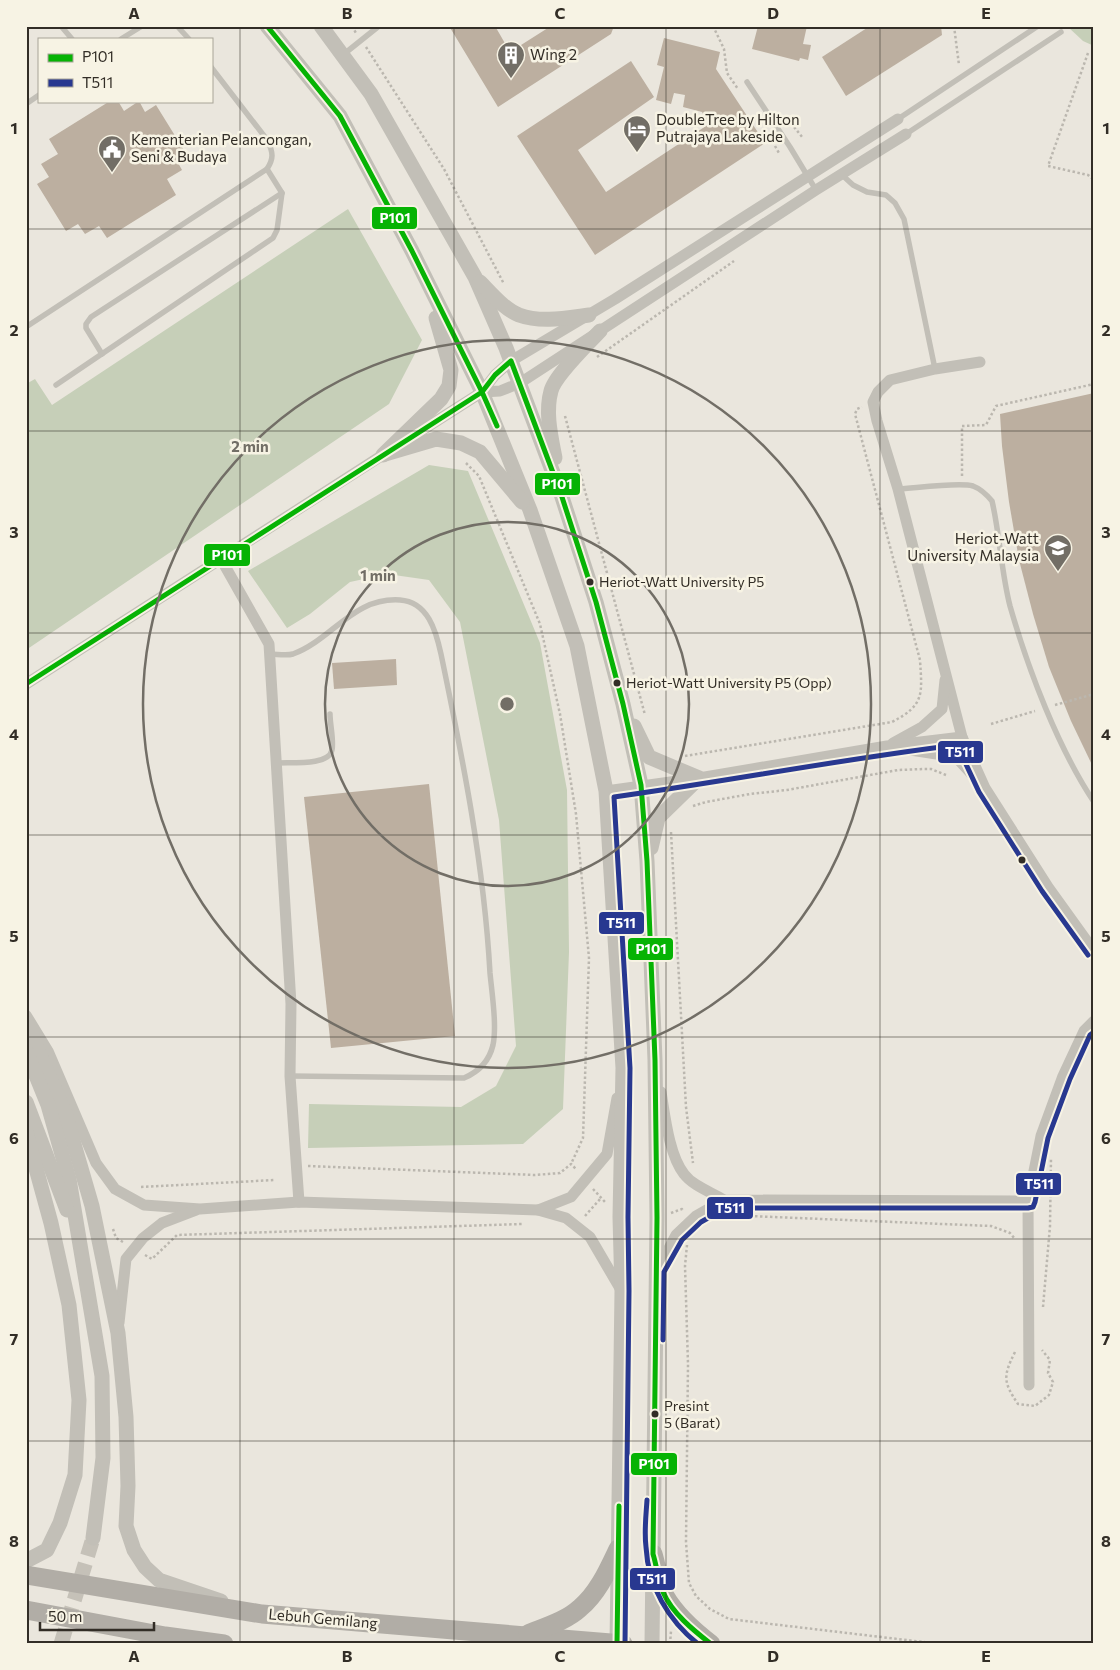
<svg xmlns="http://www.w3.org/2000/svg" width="1120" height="1670" font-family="Commissioner,sans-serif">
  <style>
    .green { fill: #c6cfb8 }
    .building { fill: #bcafa0 }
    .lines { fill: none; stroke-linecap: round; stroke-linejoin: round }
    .tertiary-tunnel { stroke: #c5c1b8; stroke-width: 15; stroke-dasharray: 15 8; stroke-linecap: butt }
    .path { stroke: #bbb7af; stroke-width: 2.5; stroke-dasharray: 2.5 2.5; stroke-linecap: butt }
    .service { stroke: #c2bfb7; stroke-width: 5.5 }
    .minor { stroke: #c2bfb7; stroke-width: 11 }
    .tertiary { stroke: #c2bfb7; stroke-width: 15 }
    .primary { stroke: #b1ada6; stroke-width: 19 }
    .bus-1-casing { stroke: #f7f3e4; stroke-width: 9 }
    .bus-2-casing { stroke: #f7f3e4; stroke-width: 9 }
    .bus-1 { stroke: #06b304; stroke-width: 5 }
    .bus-2 { stroke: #283890; stroke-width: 5 }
    .grid { fill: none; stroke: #322d26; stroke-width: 1; stroke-opacity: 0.55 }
    .ring { fill: none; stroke: #726e66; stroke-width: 2.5 }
    .bus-dot { fill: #322d26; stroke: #f7f3e4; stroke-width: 2 }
    .labels { text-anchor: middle; stroke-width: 5; stroke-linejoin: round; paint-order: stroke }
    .bus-label { font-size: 14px; fill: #322d26; stroke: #f7f3e4; text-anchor: start }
    .poi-label { font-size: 15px; fill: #322d26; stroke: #f7f3e4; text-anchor: start }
    .street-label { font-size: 15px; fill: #322d26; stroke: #f7f3e4 }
    .centre { fill: #726e66; stroke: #f7f3e4; stroke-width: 2.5 }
    .ring-label { font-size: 15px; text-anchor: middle; font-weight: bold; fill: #726e66; stroke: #f7f3e4; stroke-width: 5; stroke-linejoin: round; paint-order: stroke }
    .line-badge { stroke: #f7f3e4; stroke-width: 2 }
    .badge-label { font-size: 14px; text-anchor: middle; font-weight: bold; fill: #fff }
    .neatline { fill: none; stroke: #322d26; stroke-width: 2 }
    .grid-label { font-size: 16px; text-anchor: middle; font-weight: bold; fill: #322d26 }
  </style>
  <rect width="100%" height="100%" fill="#eae6dd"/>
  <g class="green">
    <path d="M1067,26H1094V46L1083,41Z"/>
    <path d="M348,209L422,340L389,404L26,650V384L35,379L52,405Z"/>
    <path d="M429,465L468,471L540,643L567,790L569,952L563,1109L523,1144L308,1148L309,1104L461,1107L496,1086L516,1046L499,820L460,622L429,580L387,574L350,582L310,614L287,628L248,571Z"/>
  </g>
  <g class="building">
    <path d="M449,26H495L510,52L551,26H614L611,34L498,107Z"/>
    <path d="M758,26H807L803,44L811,45L808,60L800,58L799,61L752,49Z"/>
    <path d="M870,26H941L942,35L846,96L822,57Z"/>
    <path d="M664,38L720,52L716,69L765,143L595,255L517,136L631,61L654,97L578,150L606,192L709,124L702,112L683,107L685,95L674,93L671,104L656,100L664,67L657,65Z"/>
    <path d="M110,101H118L124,111L139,101L145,112L156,105L187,155L177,161L182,170L167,179L176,195L107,238L99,226L85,234L78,224L66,231L37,184L49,177L41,164L58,154L49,139Z"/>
    <path d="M1094,393V769L1071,721L1049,667L1033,614L1019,560L1009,502L1002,446L1000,414Z"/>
    <path d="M396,659L397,685L334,689L332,663Z"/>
    <path d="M429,784L455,1036L331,1048L304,797Z"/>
  </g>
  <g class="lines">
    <path class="tertiary-tunnel" d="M61,1644L93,1538"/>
    <g class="path">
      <path d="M352,26L356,33"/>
      <path d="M713,26L724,49L727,73L738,89"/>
      <path d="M954,26L959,65"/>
      <path d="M366,47L444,169L504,284"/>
      <path d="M1088,53L1048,166L1088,175L1094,180"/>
      <path d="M794,127L803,138"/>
      <path d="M775,146L779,153"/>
      <path d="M597,357L734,261"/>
      <path d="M565,416L645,715"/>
      <path d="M466,463L479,476L540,624L560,714L576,814L589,958L583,1138L571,1164"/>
      <path d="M962,476V426L986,425L996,406L1094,384"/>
      <path d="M1055,705L1094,694"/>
      <path d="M991,724L1035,711"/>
      <path d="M685,756L892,722C925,705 922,694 920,660L855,414L857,409L862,407"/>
      <path d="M693,806L706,802L750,794L787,790L898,770L924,769H931L946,775"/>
      <path d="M671,832L686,1107L693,1163"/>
      <path d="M308,1166L535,1175L560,1173L571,1164L577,1170"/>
      <path d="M141,1187L275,1180"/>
      <path d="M593,1189L605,1202"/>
      <path d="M671,1213L682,1209L683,1211"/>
      <path d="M725,1215L991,1226L1010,1233L1015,1239"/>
      <path d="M585,1216L601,1198"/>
      <path d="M113,1229L116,1238L123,1242"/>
      <path d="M687,1245L685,1266L688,1364L686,1542L689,1583L696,1596L710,1609L729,1619L940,1644"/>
      <path d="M145,1255L152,1259L177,1235L523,1224"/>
      <path d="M1043,1307L1050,1226L1051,1158"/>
      <path d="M1015,1352C1003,1376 1003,1382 1018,1404L1035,1406L1049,1395L1053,1382L1048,1373L1050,1360L1042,1350"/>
      <path d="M670,1644L671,1631"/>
    </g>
    <g class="service">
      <path d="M61,26L72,39"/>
      <path d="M177,26L189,39"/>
      <path d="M121,39L142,26"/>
      <path d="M344,54L379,26"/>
      <path d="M747,82L790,147L816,190"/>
      <path d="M26,104L39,95"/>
      <path d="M898,119L1038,26"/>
      <path d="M906,134L1061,32"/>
      <path d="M841,174L853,185L867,192L886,195L895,203L904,219L935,369"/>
      <path d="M26,327L267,169C274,158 273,153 268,141L211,67"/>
      <path d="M102,354L86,328V324L91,317L282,193"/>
      <path d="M56,385L273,238L277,230L282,193L267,169"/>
      <path d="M898,489C916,488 959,482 973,486C981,489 987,495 992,501C1000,535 1001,571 1010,606C1028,669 1058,748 1094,802"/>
      <path d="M270,654C277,654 286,656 293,654C333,639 353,597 400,600C428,602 436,631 441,654C463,760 484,865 490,973C492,994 497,1026 493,1045C489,1062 478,1072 464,1078L290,1076"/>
      <path d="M277,763C290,762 329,766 332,750C334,740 330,725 330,714"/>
    </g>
    <g class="minor">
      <path d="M980,362L935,369L890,380L878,392L873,402L877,421L898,489L962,737L985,788L1048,887L1094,951"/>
      <path d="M482,392L500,391L520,383L816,190L906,134"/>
      <path d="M402,443L482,392L495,375L511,361L615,299L898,119"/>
      <path d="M221,559L269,644L291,1004L290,1076L299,1202"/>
      <path d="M26,684L389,451"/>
      <path d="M893,743L922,727L942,709L945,680"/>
      <path d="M904,749L956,757L979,782"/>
      <path d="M606,791L699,778L887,746L962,737"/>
      <path d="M26,1015L48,1051L96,1163L115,1189L144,1205L200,1209L299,1202L538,1210L566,1218L590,1237L621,1290"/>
      <path d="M661,1092C665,1116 669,1155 684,1174C693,1186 711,1192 724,1200L1028,1201"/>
      <path d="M538,1210L571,1197L607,1154L617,1098"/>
      <path d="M658,1269L676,1235L696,1216L724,1200"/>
      <path d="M119,1323L126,1259L143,1238L162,1223L196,1210"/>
      <path d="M1029,1385L1028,1201L1041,1136L1063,1076L1084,1031L1094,1021"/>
    </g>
    <g class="tertiary">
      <path d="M267,26L340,116L412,251L482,392L530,510L577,646L606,791L623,1068L620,1217L622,1291L617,1644"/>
      <path d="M321,26L371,94L475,277L506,348L561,494L596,602L623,704L641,785L647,861L655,1060L657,1218L652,1644"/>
      <path d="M480,282C491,293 504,309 519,315C541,323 566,318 589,315"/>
      <path d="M385,454L436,439L461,443L480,452L522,502"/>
      <path d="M383,455L441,399L449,386L451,370L436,318"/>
      <path d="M555,458C551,437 545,412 551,391C555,375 588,344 600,331"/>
      <path d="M634,726L649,757L699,778L658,818L651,848"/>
      <path d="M26,1023L65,1113L92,1206L118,1333L126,1417L128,1486L126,1526L134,1550L145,1567L159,1580L221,1601"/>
      <path d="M26,1051L48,1105L69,1179L102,1376L103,1458L93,1538"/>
      <path d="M26,1102L67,1210"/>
      <path d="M26,1132L51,1223L69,1305L79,1400L75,1475L60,1523L47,1550L26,1561"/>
    </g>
    <g class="primary">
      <path d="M653,1554C657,1567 659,1584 665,1596C676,1615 694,1631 711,1644"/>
      <path d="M26,1575L262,1614L623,1644"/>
      <path d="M26,1610L165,1636L224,1644"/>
      <path d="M528,1634C545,1627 566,1621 580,1608C598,1593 608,1570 618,1549"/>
    </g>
    <g class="bus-1-casing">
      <g id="bus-1">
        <path d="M267,26L340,116L412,251L482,392L497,426"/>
        <path d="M26,684L482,392L495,375L511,361L561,494L596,602L623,704L641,785L647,861L655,1060L657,1218L653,1554C657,1567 658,1580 663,1592C672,1613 693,1630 711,1644"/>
        <path d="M617,1644L619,1506"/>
      </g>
    </g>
    <g class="bus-2-casing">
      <g id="bus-2">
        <path d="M663,1340L664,1272L682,1240L701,1222L726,1208H1028L1033,1207L1035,1202L1048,1138L1070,1079L1090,1035L1094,1032"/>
        <path d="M647,1500C646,1516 644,1531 646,1547C648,1586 668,1620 698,1644"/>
        <path d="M625,1644L629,1291L628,1217L630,1068L614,797C729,781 842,759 957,745L979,792L1042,891L1088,955"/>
      </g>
    </g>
    <use href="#bus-1" class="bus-1"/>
    <use href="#bus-2" class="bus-2"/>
  </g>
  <path class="grid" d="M240,26V1644M454,26V1644M666,26V1644M880,26V1644M26,229H1094M26,431H1094M26,633H1094M26,835H1094M26,1037H1094M26,1239H1094M26,1441H1094"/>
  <g class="ring">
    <circle cx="507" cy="704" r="182"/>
    <circle cx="507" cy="704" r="364"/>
  </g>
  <defs>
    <g id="building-pin" transform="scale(1.4375)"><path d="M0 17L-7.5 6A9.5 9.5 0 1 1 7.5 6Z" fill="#726e66" stroke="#f7f3e4"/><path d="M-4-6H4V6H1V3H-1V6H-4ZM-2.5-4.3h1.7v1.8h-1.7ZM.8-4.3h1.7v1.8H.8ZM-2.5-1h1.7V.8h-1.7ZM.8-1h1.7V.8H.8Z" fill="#fff"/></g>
    <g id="hotel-pin" transform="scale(1.4375)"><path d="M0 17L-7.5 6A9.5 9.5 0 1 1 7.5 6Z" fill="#726e66" stroke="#f7f3e4"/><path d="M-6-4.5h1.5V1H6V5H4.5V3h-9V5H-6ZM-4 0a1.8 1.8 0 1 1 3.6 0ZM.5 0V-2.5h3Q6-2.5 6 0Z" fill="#fff"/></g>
    <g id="civic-pin" transform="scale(1.4375)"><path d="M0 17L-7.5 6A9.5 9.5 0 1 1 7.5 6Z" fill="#726e66" stroke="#f7f3e4"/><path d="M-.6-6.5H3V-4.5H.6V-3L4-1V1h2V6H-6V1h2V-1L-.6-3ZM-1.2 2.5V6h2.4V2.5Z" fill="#fff"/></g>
    <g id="university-pin" transform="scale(1.4375)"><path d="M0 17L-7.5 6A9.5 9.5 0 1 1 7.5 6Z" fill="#726e66" stroke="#f7f3e4"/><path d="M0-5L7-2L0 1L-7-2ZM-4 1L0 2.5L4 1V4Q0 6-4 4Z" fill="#fff"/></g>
  </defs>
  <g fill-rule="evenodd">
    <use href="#building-pin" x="511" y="55"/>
    <use href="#hotel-pin" x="637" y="129"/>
    <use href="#civic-pin" x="112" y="149"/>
    <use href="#university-pin" x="1058" y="548"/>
  </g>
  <g class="bus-dot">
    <circle cx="590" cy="582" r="4.5"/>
    <circle cx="617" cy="683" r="4.5"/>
    <circle cx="1022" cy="860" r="4.5"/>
    <circle cx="655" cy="1414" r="4.5"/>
  </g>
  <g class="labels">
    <g class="bus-label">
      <text x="599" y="587">Heriot-Watt University P5</text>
      <text x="626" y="688">Heriot-Watt University P5 (Opp)</text>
      <text x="664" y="1411">Presint<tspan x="664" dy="17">5 (Barat)</tspan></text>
    </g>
    <g class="poi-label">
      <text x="530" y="60">Wing 2</text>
      <text x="656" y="125">DoubleTree by Hilton<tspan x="656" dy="17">Putrajaya Lakeside</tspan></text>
      <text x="131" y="145">Kementerian Pelancongan,<tspan x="131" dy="17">Seni &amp; Budaya</tspan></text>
      <text x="1039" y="544" text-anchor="end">Heriot-Watt<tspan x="1039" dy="17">University Malaysia</tspan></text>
    </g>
    <g class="street-label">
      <text transform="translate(323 1619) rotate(5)" y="5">Lebuh Gemilang</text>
    </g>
  </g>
  <circle cx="507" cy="704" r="8" class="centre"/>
  <g class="ring-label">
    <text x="250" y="452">2 min</text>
    <text x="378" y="581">1 min</text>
  </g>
  <g class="line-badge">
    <rect x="371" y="206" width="47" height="24" rx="5" fill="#06b304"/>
    <rect x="534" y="472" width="47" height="24" rx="5" fill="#06b304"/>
    <rect x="203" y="543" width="48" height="24" rx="5" fill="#06b304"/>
    <rect x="937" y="740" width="47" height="24" rx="5" fill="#283890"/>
    <rect x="598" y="911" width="47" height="24" rx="5" fill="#283890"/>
    <rect x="627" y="937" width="47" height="24" rx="5" fill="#06b304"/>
    <rect x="1015" y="1172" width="47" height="24" rx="5" fill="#283890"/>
    <rect x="706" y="1196" width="48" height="24" rx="5" fill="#283890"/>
    <rect x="630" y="1452" width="48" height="24" rx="5" fill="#06b304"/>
    <rect x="629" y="1567" width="47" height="24" rx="5" fill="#283890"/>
  </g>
  <g class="badge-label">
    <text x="395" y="223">P101</text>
    <text x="557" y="489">P101</text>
    <text x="227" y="560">P101</text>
    <text x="960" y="757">T511</text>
    <text x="621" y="928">T511</text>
    <text x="651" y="954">P101</text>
    <text x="1039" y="1189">T511</text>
    <text x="730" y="1213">T511</text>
    <text x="654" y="1469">P101</text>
    <text x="652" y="1584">T511</text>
  </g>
  <rect width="1120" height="1670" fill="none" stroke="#f7f3e4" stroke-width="55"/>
  <rect x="38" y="38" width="175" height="65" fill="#f7f3e4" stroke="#a8a498"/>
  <rect x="48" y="54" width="25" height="8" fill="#06b304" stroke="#a8a498"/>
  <text x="82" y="62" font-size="15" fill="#322d26">P101</text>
  <rect x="48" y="79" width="25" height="8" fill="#283890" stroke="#a8a498"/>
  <text x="82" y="88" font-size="15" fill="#322d26">T511</text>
  <path d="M40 1622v8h114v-8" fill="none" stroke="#322d26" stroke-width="2.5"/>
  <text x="48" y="1622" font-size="15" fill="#322d26" stroke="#f7f3e4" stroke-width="4" paint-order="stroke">50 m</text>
  <rect x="28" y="28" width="1064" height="1614" class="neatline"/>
  <g class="grid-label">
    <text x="134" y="19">A</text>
    <text x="347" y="19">B</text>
    <text x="560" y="19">C</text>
    <text x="773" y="19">D</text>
    <text x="986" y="19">E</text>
    <text x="14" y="134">1</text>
    <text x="1106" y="134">1</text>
    <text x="14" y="336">2</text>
    <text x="1106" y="336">2</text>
    <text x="14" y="538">3</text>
    <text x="1106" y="538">3</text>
    <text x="14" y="740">4</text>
    <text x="1106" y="740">4</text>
    <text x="14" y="942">5</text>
    <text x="1106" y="942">5</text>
    <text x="14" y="1144">6</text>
    <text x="1106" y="1144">6</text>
    <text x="14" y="1345">7</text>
    <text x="1106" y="1345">7</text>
    <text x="14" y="1547">8</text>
    <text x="1106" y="1547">8</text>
    <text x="134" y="1662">A</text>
    <text x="347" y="1662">B</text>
    <text x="560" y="1662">C</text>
    <text x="773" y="1662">D</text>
    <text x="986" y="1662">E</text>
  </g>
</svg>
